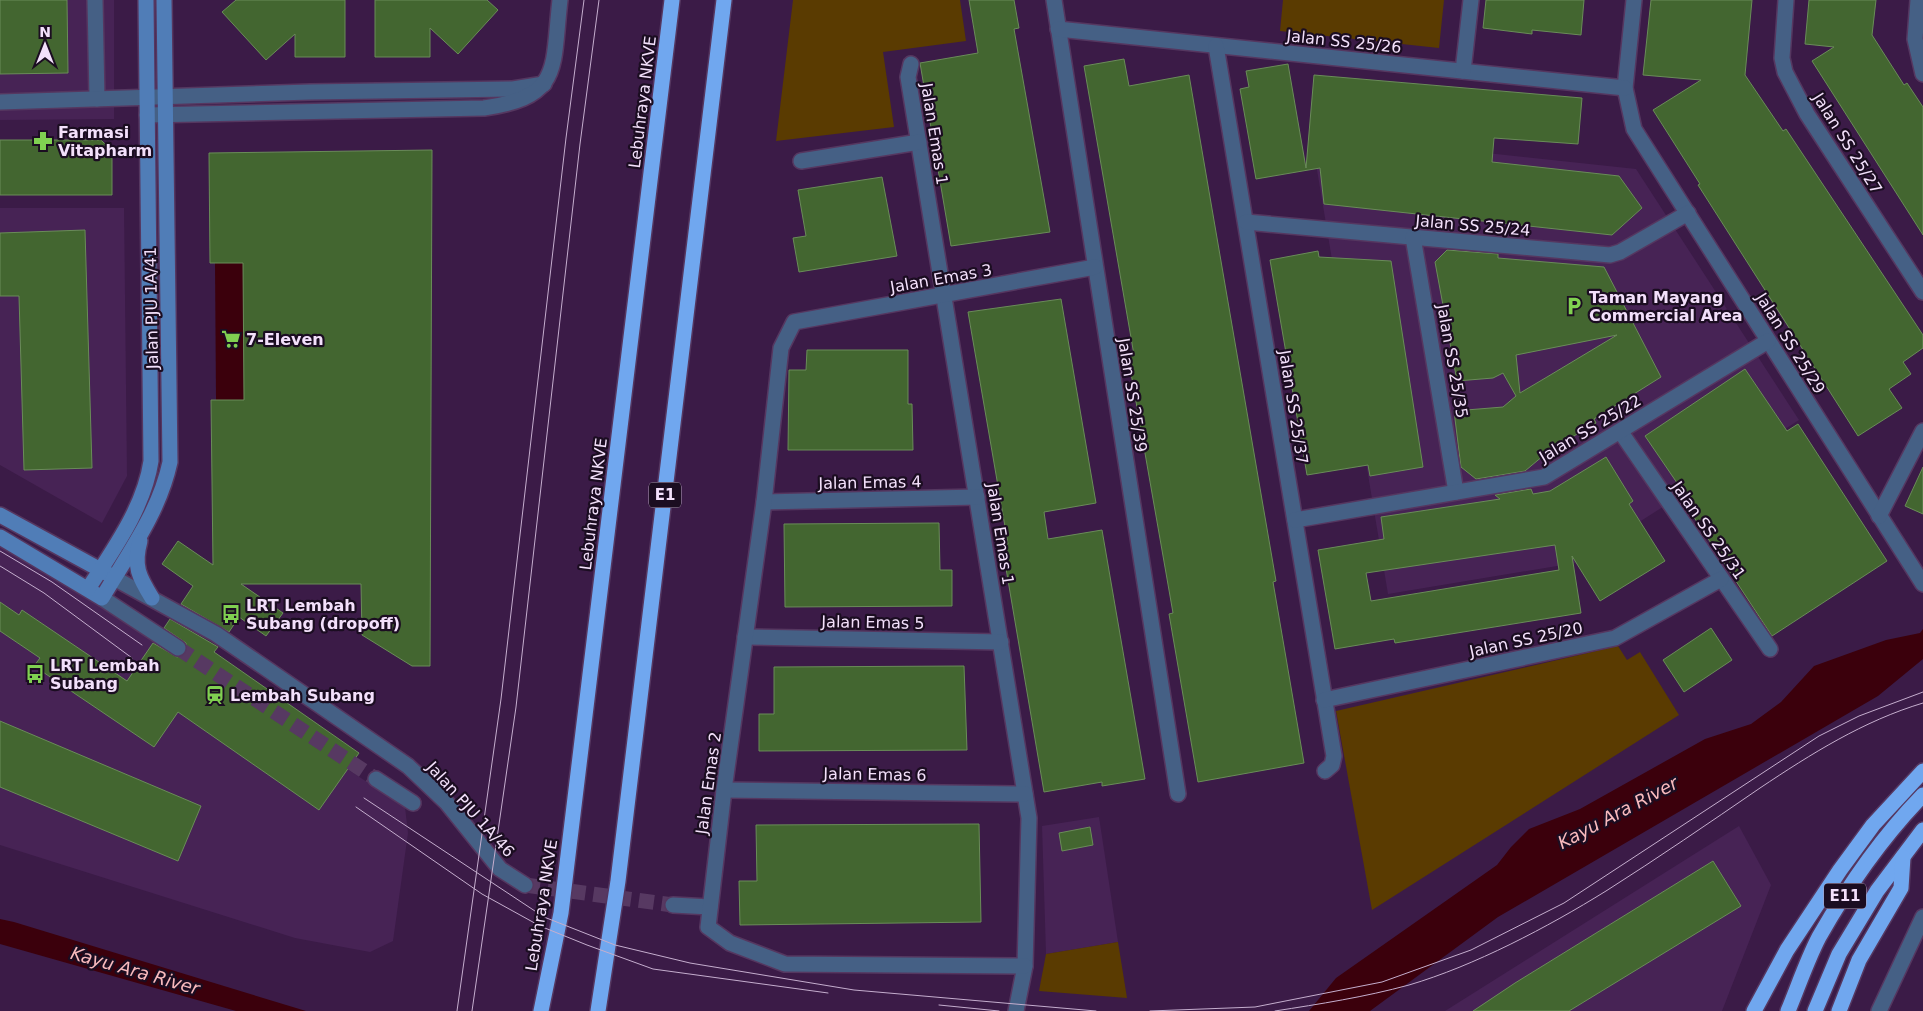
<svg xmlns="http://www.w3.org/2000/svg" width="1923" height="1011" font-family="'DejaVu Sans',sans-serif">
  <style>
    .built { fill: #472355 }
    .green { fill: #5a3b01 }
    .water { fill: #3b000c }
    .building { fill: #436630; stroke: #6a8c59; fill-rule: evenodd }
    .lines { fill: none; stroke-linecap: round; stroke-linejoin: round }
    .street-tunnel { stroke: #573962; stroke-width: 15; stroke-dasharray: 15 8; stroke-linecap: butt }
    .street-casing { stroke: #553760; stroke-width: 18 }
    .secondary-casing { stroke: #553760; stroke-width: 18 }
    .highway-casing { stroke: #553760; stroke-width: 18 }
    .street { stroke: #456085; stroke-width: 15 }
    .secondary { stroke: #507db7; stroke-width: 15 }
    .highway { stroke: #70a7ef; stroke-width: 15 }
    .tram { stroke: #c5aece; stroke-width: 1 }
    .labels { text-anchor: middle; stroke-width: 4.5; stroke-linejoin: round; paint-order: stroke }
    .shield { fill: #1b0d21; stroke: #b2a1ba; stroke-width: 1 }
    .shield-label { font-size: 15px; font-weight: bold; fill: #f3e0fb }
    .street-label { font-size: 16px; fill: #f3e0fb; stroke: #1b0d21 }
    .poi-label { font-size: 16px; font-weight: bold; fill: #f3e0fb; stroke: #1b0d21; text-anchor: start }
    .water-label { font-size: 18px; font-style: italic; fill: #f9babd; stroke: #1b0d21 }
  </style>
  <rect width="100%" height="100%" fill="#3b1b47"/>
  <g class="built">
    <path d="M0,0H114V119L0,120Z"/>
    <path d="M1311,134L1636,169L1799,420L1575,563L1388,594Z"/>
    <path d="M0,208H124L127,476L102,523L0,465Z"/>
    <path d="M0,546L28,559L405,807L408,833L393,941L370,952L295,938L0,845Z"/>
    <path d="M1099,817L1118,942L1046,954L1042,826Z"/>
    <path d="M1739,826L1771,885L1722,1011H1445Z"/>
  </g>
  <g class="green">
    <path d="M793,0H960L966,41L883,52L894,127L776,141Z"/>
    <path d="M1283,0H1444L1439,48L1280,31Z"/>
    <path d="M1618,646L1627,660L1640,652L1679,715L1372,910L1336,711Z"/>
    <path d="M1118,942L1127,998L1039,991L1046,954Z"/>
  </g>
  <g class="water">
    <path d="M215,263H243L244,400H216Z"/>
    <path d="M1923,629V659L1878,696L1498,917L1370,1011H1309L1336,978L1497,865L1511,847L1529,829L1580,809L1705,739L1751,724L1781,702L1814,666L1886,640L1920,633Z"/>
    <path d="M0,919L14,922L306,1011H236L0,944Z"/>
  </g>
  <g class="building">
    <path d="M0,0H67L68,73L0,74Z"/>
    <path d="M236,0H345V57H295V34L266,60L222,12Z"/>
    <path d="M375,0H487L498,10L458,54L430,28V57H375Z"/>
    <path d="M969,0H1014L1019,28L1014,29L1050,232L951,246L920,63L978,53Z"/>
    <path d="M1486,0H1584L1581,35L1532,30V34L1483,28Z"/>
    <path d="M1651,0H1752L1745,75L1783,131L1786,129L1923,335V348L1903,362L1911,374L1889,389L1902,408L1858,436L1698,185L1700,184L1653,110L1701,80L1643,75Z"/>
    <path d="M1809,0H1876L1872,35L1904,85L1907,83L1923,107V235L1812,61L1834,47L1805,44Z"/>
    <path d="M1124,59L1129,86L1189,75L1276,581L1273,582L1304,763L1198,782L1169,614L1173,613L1128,356L1134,355L1084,66Z"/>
    <path d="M1288,64L1306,168L1314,75L1582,98L1578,144L1494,138L1492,162L1619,176L1642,208L1612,235L1324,204L1320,168L1256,179L1240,89L1249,87L1246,71Z"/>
    <path d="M0,140H101L112,151V195H0Z"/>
    <path d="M432,150L430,666H412L362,635L361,584H241L283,613L266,636L239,617L229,632L181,604L193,586L162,564L178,541L213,565L211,400H244L243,263H210L209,153Z"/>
    <path d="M882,177L897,256L799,272L793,238L806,236L798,190Z"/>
    <path d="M85,230L92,468L24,470L19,296H0V233Z"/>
    <path d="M1447,250L1498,254V258L1604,267L1661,377L1594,419L1596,423L1550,450L1525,471L1476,479L1461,467L1454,411L1503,407L1516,396L1503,373L1493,378L1457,381L1435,262ZM1617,335L1547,377L1520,393L1516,355Z"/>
    <path d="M1318,251L1319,257L1391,261L1423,467L1370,476L1368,465L1307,475L1270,260Z"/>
    <path d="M1061,299L1096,503L1044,512L1048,539L1102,530L1145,779L1102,786V782L1044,792L1002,545L1008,544L968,312Z"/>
    <path d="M807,350H908V404H912L913,450H788L789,370H806Z"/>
    <path d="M1745,369L1787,431L1798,424L1887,561L1772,636L1682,499L1686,496L1645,436Z"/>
    <path d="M1606,457L1633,501L1629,504L1665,561L1600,601L1572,556L1581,613L1395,643L1394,639L1335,649L1318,550L1384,539L1381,517L1500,499L1495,495L1531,489L1533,494L1550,491ZM1555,545L1559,570L1371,601L1366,573Z"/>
    <path d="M1923,467V514L1905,506Z"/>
    <path d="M939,523L940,570H952V606L785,607L784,524Z"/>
    <path d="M0,602L19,615L22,610L127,681L153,643L177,657L186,654V643L164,628L170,619L218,647L214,652L359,753L319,810L178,712L154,747L34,666L40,658L0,631Z"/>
    <path d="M1711,628L1732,660L1684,692L1663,660Z"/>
    <path d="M964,666L967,750L759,751V714H774V667Z"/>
    <path d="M0,721L201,806L178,861L0,787Z"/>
    <path d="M979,824L981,922L740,925L739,881H757L756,825Z"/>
    <path d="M1090,827L1093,845L1062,851L1059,833Z"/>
    <path d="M1713,861L1741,906L1569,1011H1473L1515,983Z"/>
  </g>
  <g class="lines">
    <g class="street-tunnel">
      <path d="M178,648L376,779"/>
      <path d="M525,885L673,905"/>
    </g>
    <g class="street-casing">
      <g id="street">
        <path d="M95,0L97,99"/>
        <path d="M1054,0L1178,794"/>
        <path d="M1634,0L1625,88L1634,129L1923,584"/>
        <path d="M1786,0L1782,58L1785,72L1807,114L1923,292"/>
        <path d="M1918,0L1915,39L1923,74"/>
        <path d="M1058,29L1625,88"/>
        <path d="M1216,46L1334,756L1332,765L1325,771"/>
        <path d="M911,64L908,77L1029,818L1025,966L1016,1011"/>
        <path d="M1463,71L1471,0"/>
        <path d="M0,102L310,92L513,89L544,84"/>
        <path d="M147,115L484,108C563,97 552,67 560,0"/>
        <path d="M801,161L919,142"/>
        <path d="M1246,222L1610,255L1620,252L1688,213"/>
        <path d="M1413,237L1456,492"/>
        <path d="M1620,431L1770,649"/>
        <path d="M764,502L977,497"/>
        <path d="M1879,516L1923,431"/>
        <path d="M1295,520L1544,477L1768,341"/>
        <path d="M114,578L216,634L408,766L447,803L500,869L525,885"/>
        <path d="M102,598L178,648"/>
        <path d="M745,637L1001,642"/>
        <path d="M1324,700L1615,638L1721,579"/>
        <path d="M376,779L413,803"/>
        <path d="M724,790L1025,794"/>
        <path d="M673,905L710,907"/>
        <path d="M1025,966L785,964L730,943L708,927L724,790L764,502L781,348L794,322L1095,267"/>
        <path d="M1879,1011L1923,917"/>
      </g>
    </g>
    <g class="secondary-casing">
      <g id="secondary">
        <path d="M0,515L108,574"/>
        <path d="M0,537L102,598C128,554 159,513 170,462L164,0"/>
        <path d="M140,541C133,566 139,577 152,598"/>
        <path d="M88,589C113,550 144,508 151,461L146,0"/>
      </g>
    </g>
    <g class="highway-casing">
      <g id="highway">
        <path d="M541,1011L561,913L672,0"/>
        <path d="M598,1011L618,881L724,0"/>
        <path d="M1754,1011L1787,950L1840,870L1873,825L1923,771"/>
        <path d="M1788,1011C1798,987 1807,960 1819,937C1848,886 1882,837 1923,795"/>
        <path d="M1815,1011L1839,954L1877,891L1923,830"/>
        <path d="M1839,1011L1859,960L1901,888L1903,857"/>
      </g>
    </g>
    <use href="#street" class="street"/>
    <use href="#secondary" class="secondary"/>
    <use href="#highway" class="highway"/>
    <g class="tram">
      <path d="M0,551L52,582L142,645"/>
      <path d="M0,566L44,593L132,658"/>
      <path d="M364,798L544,917L615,945L690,963L854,990L1096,1011"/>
      <path d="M356,807L482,894L540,926L587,945L653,969L828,993"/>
      <path d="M939,1005L999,1011"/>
      <path d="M457,1011L501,699L566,138L584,0"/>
      <path d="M472,1011L516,707L580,144L599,0"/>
      <path d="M1150,1011L1255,1007L1382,982L1471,950L1564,903L1819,736L1859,716L1923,692"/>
      <path d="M1275,1011C1320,1004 1365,997 1409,985C1474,966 1548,927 1606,891C1658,858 1709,823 1760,788C1811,754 1863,721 1923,703"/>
    </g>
  </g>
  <defs>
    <g id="pharmacy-bare" transform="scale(1.5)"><path d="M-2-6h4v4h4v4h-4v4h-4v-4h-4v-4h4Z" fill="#80d051" stroke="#1b0d21" stroke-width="2.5" paint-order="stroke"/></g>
    <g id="parking-bare" transform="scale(1.5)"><path d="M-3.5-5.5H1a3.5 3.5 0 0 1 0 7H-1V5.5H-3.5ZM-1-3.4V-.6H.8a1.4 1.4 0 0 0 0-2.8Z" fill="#80d051" stroke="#1b0d21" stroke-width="2.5" paint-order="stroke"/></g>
    <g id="supermarket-bare" transform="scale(1.5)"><path d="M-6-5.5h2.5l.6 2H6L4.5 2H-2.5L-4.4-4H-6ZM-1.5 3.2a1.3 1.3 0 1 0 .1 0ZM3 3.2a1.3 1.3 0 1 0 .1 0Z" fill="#80d051" stroke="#1b0d21" stroke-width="2.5" paint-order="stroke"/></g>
    <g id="bus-bare" transform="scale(1.5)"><path d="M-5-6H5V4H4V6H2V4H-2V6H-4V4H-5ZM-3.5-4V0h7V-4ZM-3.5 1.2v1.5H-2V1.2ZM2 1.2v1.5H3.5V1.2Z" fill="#80d051" stroke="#1b0d21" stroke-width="2.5" paint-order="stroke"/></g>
    <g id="station-bare" transform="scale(1.5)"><path d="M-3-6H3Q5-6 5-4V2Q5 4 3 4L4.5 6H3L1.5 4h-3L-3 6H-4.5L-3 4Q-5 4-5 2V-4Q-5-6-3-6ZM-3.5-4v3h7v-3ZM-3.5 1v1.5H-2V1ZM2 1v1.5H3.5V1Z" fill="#80d051" stroke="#1b0d21" stroke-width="2.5" paint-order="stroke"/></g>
  </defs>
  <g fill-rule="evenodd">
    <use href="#pharmacy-bare" x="43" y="141"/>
    <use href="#parking-bare" x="1574" y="306"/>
    <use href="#supermarket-bare" x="231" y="339"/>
    <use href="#bus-bare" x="231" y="614"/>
    <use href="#bus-bare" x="35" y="674"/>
    <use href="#station-bare" x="215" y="695"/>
  </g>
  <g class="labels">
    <g class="shield">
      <rect x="649" y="482.5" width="32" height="25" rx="4"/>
      <rect x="1824" y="883.5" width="42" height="25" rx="4"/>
    </g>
    <g class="shield-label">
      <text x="665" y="500">E1</text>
      <text x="1845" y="901">E11</text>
    </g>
    <g class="street-label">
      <text transform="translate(1344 41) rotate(6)" y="6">Jalan SS 25/26</text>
      <text transform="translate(642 102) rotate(-83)" y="6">Lebuhraya NKVE</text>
      <text transform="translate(935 134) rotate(81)" y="6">Jalan Emas 1</text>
      <text transform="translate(1848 143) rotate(58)" y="6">Jalan SS 25/27</text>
      <text transform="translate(1473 225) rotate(5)" y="6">Jalan SS 25/24</text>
      <text transform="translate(941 278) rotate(-10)" y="6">Jalan Emas 3</text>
      <text transform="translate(151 308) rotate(-91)" y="6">Jalan PJU 1A/41</text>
      <text transform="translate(1791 343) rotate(58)" y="6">Jalan SS 25/29</text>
      <text transform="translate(1453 361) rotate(80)" y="6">Jalan SS 25/35</text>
      <text transform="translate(1133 395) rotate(81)" y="6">Jalan SS 25/39</text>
      <text transform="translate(1294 407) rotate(81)" y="6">Jalan SS 25/37</text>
      <text transform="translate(1590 428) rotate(-31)" y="6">Jalan SS 25/22</text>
      <text transform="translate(870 482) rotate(-1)" y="6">Jalan Emas 4</text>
      <text transform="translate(593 504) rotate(-83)" y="6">Lebuhraya NKVE</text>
      <text transform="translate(1709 530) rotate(55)" y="6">Jalan SS 25/31</text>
      <text transform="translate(1001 534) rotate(81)" y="6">Jalan Emas 1</text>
      <text transform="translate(873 622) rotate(1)" y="6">Jalan Emas 5</text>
      <text transform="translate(1526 639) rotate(-12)" y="6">Jalan SS 25/20</text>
      <text transform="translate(875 774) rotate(1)" y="6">Jalan Emas 6</text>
      <text transform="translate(708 783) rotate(-82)" y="6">Jalan Emas 2</text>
      <text transform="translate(471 809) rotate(48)" y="6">Jalan PJU 1A/46</text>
      <text transform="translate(541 905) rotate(-81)" y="6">Lebuhraya NKVE</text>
    </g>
    <g class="poi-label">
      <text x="58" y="138">Farmasi<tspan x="58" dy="18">Vitapharm</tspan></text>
      <text x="1589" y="303">Taman Mayang<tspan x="1589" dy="18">Commercial Area</tspan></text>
      <text x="246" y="345">7-Eleven</text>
      <text x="246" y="611">LRT Lembah<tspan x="246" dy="18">Subang (dropoff)</tspan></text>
      <text x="50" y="671">LRT Lembah<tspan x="50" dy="18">Subang</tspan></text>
      <text x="230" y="701">Lembah Subang</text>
    </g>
    <g class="water-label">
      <text transform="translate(1618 813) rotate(-28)" y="6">Kayu Ara River</text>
      <text transform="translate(135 971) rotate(16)" y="6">Kayu Ara River</text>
    </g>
  </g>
  <g transform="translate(45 45)" stroke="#1b0d21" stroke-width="4" paint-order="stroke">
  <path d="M0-4L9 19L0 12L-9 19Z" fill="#f3e0fb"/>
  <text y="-8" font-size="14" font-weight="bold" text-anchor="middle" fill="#f3e0fb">N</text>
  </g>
</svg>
